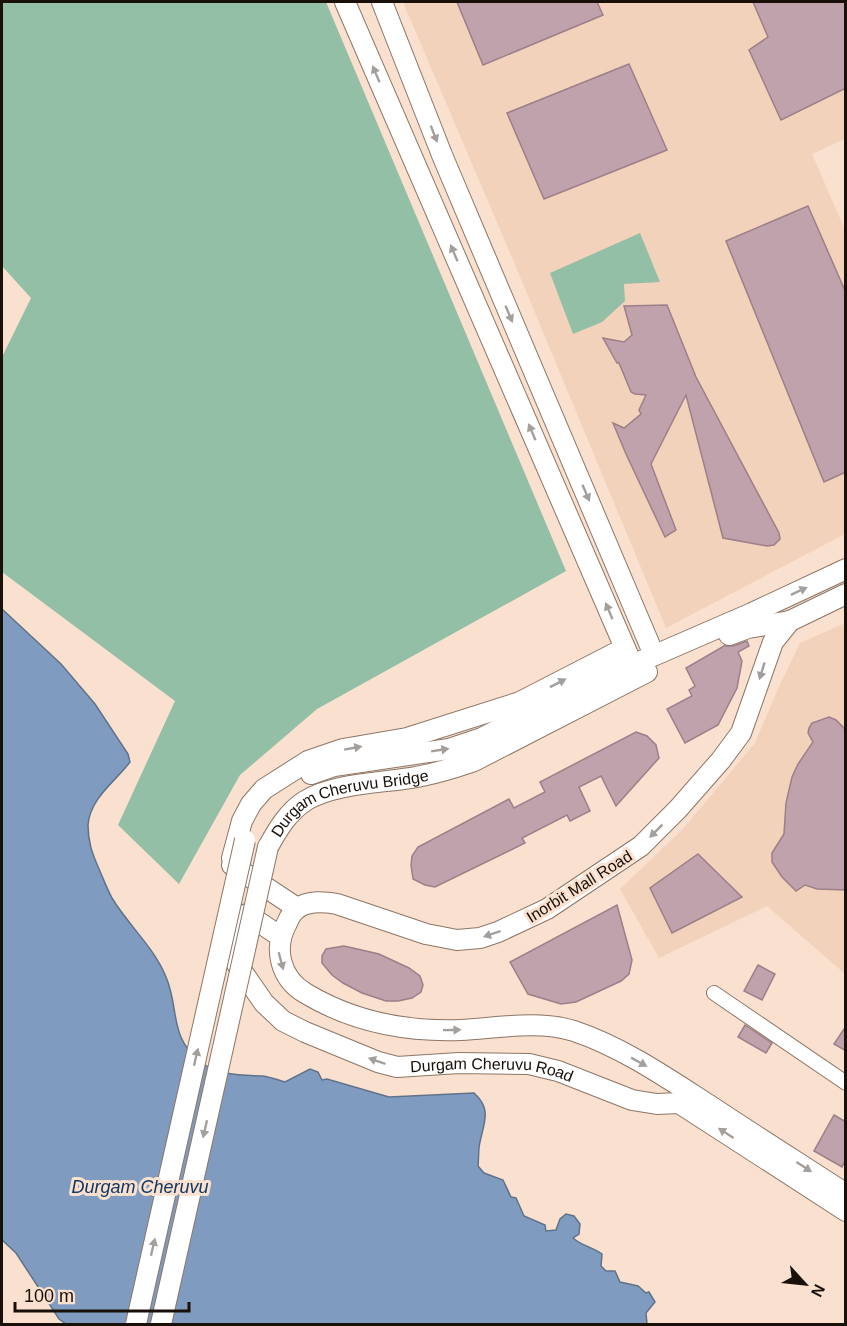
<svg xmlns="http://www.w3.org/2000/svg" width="847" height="1326" font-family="Helvetica,sans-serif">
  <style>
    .built { fill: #f3d2bb }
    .green { fill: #92bfa5 }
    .water { fill: #7f9cc0; stroke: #607289; stroke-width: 1.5 }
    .building { fill: #c0a2ac; stroke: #9c7f89; stroke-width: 1.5 }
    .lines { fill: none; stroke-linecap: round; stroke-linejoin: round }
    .street-casing { stroke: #8d7666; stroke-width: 16 }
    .secondary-casing { stroke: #8d7666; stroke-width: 22 }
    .street { stroke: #fff; stroke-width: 14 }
    .secondary { stroke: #fff; stroke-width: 20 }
    .secondary-bridge-casing { stroke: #8d7666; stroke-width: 22; stroke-linecap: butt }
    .secondary-bridge { stroke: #fff; stroke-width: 20 }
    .oneway { fill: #a39f9d }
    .labels { text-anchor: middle; stroke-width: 6; stroke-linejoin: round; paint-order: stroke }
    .street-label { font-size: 16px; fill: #19100a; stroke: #fae0ce }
    .water-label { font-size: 18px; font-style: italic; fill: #0e3765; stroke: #fae0ce }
  </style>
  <rect width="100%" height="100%" fill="#fae0ce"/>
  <g class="built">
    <path d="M403,2H845V139L812,154L845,230V534L666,628L516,267Z"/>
    <path d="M845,623V974L767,906L659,958L620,889L682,830L755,743L777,691L800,643Z"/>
  </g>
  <g class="green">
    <path d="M2,2H326L566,571L317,709L240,775L179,884L118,825L175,701L2,572V357L31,298L2,266Z"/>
    <path d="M640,233L660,282L624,284L625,301L602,322L573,334L550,273Z"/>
  </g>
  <path class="water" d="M2,609L61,664L95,704L128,754L130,762C115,782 90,798 88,825C88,842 92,853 99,869C103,878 107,889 112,898C128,925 154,947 166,977C180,1010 168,1037 202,1063C219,1076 242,1075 263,1076C270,1077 278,1080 285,1082L310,1069L318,1072L322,1080L327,1079L389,1097L474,1093C492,1109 484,1122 480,1142C478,1149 479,1158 478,1166L484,1173L503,1180L511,1197L516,1198L524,1216L545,1225L546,1231L556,1230L560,1219L566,1214L574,1216L580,1224L579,1234L573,1238C582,1246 592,1247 602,1254L601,1266L606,1271H615L620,1282L638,1286L646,1293L649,1292L655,1302L646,1313L647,1324H66L59,1319L16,1253L2,1240Z"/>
  <g class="building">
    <path d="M457,2H597L603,15L483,65Z"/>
    <path d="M753,2H846V88L781,120L749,50L768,37Z"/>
    <path d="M629,64L667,150L544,199L507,113Z"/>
    <path d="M808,206L846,293V472L824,482L726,241Z"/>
    <path d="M667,305L696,377L779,533L780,539L774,545L767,546L723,538L686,395L651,464L676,530L665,537L626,454L613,423L624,428L641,414L639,410L646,395L635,394L631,392L619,363H617L603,338L624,342L632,335L624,306Z"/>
    <path d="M747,641L749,646L738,652L742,661L737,688L718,725L685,743L667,709L692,696L689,690L695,686L686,668L724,646H733Z"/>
    <path d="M829,717L836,720L846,730V890L817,889L805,885L796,891L782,877L772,862V853L784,834L786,803L792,777L798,764L813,742L808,733L809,728L812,723Z"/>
    <path d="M636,732L647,736L656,745L659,758L616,806L601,776L579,787L590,811L570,821L567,815L522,838L525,843L435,887L425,885L413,879L411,865L412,856L418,847L509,799L514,808L545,792L540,782Z"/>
    <path d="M698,854L742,897L672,933L650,888Z"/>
    <path d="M617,905L632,960L629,974L621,981L576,1002L561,1004L528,994L510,962Z"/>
    <path d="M344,946L379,954L409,968L420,976L423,985L421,992L412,998L398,1001H386L362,993L343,983L332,975L322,963V956L326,949Z"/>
    <path d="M758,965L775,974L762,1000L744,991Z"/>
    <path d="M745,1025L772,1043L766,1053L738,1037Z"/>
    <path d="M846,1026V1051L834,1044Z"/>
    <path d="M834,1115L846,1122V1159L842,1167L814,1151Z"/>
  </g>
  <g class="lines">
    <g class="street-casing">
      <path id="street" d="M714,993L846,1083"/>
    </g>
    <g class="secondary-casing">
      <g id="secondary">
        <path d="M345,2L632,664"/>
        <path d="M382,2L442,155L654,655"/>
        <path d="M846,594L790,621L773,642L741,733L721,760L678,809L641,846L547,909L498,932L480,938L457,940L426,934L337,904C325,902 309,900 298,908C293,911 289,918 287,923C273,948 280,978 305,993C353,1022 406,1032 461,1030C497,1028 539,1020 574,1031C622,1047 667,1078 709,1105C754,1135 800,1164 846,1194"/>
        <path d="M729,635L748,628L790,621"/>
        <path d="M311,774L334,766L449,749L482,738L536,710L623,669L752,613L846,569"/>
        <path id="s1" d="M268,847C278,829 288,812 305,801C331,785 374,783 403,779C428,776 451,769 474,761L647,672"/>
        <path d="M232,858L242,821L251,804L264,789L308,761L343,749L407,738L520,702L625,648"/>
        <path d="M232,865L297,908"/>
        <path d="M247,914L281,937"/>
        <path id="s2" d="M230,917L232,947L237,964L264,1003L283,1021L305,1032L378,1062L397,1067L459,1063L529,1064L558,1071L632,1100L657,1104L679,1103L846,1211"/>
      </g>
    </g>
    <use href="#street" class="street"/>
    <use href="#secondary" class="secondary"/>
    <g class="secondary-bridge-casing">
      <g id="secondary-bridge">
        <path d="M136,1324L245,840"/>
        <path d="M161,1324L268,847"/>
      </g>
    </g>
    <use href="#secondary-bridge" class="secondary-bridge"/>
  </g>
  <defs><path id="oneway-solid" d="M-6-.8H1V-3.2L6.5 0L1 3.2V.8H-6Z" transform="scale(1.5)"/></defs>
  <g class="oneway">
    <use href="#oneway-solid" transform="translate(376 74) rotate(-113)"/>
    <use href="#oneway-solid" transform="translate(434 134) rotate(69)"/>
    <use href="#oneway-solid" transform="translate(454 253) rotate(-113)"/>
    <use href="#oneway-solid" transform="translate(509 314) rotate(67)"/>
    <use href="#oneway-solid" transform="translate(532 432) rotate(-113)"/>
    <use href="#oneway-solid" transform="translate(586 493) rotate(67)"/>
    <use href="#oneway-solid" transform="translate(799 591) rotate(-25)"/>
    <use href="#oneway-solid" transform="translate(609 611) rotate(-113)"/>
    <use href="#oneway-solid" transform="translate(762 671) rotate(107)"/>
    <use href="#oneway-solid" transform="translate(558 683) rotate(-27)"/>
    <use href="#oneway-solid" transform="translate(353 748) rotate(-10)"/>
    <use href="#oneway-solid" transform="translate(440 750) rotate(-9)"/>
    <use href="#oneway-solid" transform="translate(656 831) rotate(135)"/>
    <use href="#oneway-solid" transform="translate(492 934) rotate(162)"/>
    <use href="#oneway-solid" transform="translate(281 961) rotate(75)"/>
    <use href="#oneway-solid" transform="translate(452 1030) rotate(-1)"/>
    <use href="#oneway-solid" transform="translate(196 1057) rotate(-77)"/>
    <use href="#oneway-solid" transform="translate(377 1061) rotate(-161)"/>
    <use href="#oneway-solid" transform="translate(639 1062) rotate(29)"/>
    <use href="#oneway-solid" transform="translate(205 1129) rotate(103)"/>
    <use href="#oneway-solid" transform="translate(726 1133) rotate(-147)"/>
    <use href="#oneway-solid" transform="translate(804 1167) rotate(33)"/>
    <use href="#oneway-solid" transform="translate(153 1247) rotate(-77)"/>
  </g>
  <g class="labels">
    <g class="street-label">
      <text dy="6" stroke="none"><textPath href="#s1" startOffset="100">Durgam Cheruvu Bridge</textPath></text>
      <text transform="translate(579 886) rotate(-32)" y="6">Inorbit Mall Road</text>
      <text dy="6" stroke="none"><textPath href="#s2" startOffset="340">Durgam Cheruvu Road</textPath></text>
    </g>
    <g class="water-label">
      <text x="140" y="1193">Durgam Cheruvu</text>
    </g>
  </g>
  <rect width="847" height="1326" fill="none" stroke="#19100a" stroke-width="6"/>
  <g transform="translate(805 1284) rotate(117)" stroke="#fae0ce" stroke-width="4.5" paint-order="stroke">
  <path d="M0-4.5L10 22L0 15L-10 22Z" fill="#19100a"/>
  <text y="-9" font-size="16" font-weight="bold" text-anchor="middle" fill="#19100a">N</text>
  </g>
  <path d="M15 1302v9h174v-9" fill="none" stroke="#19100a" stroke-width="3"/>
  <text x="24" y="1302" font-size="18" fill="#19100a" stroke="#fae0ce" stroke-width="4.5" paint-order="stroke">100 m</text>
</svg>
